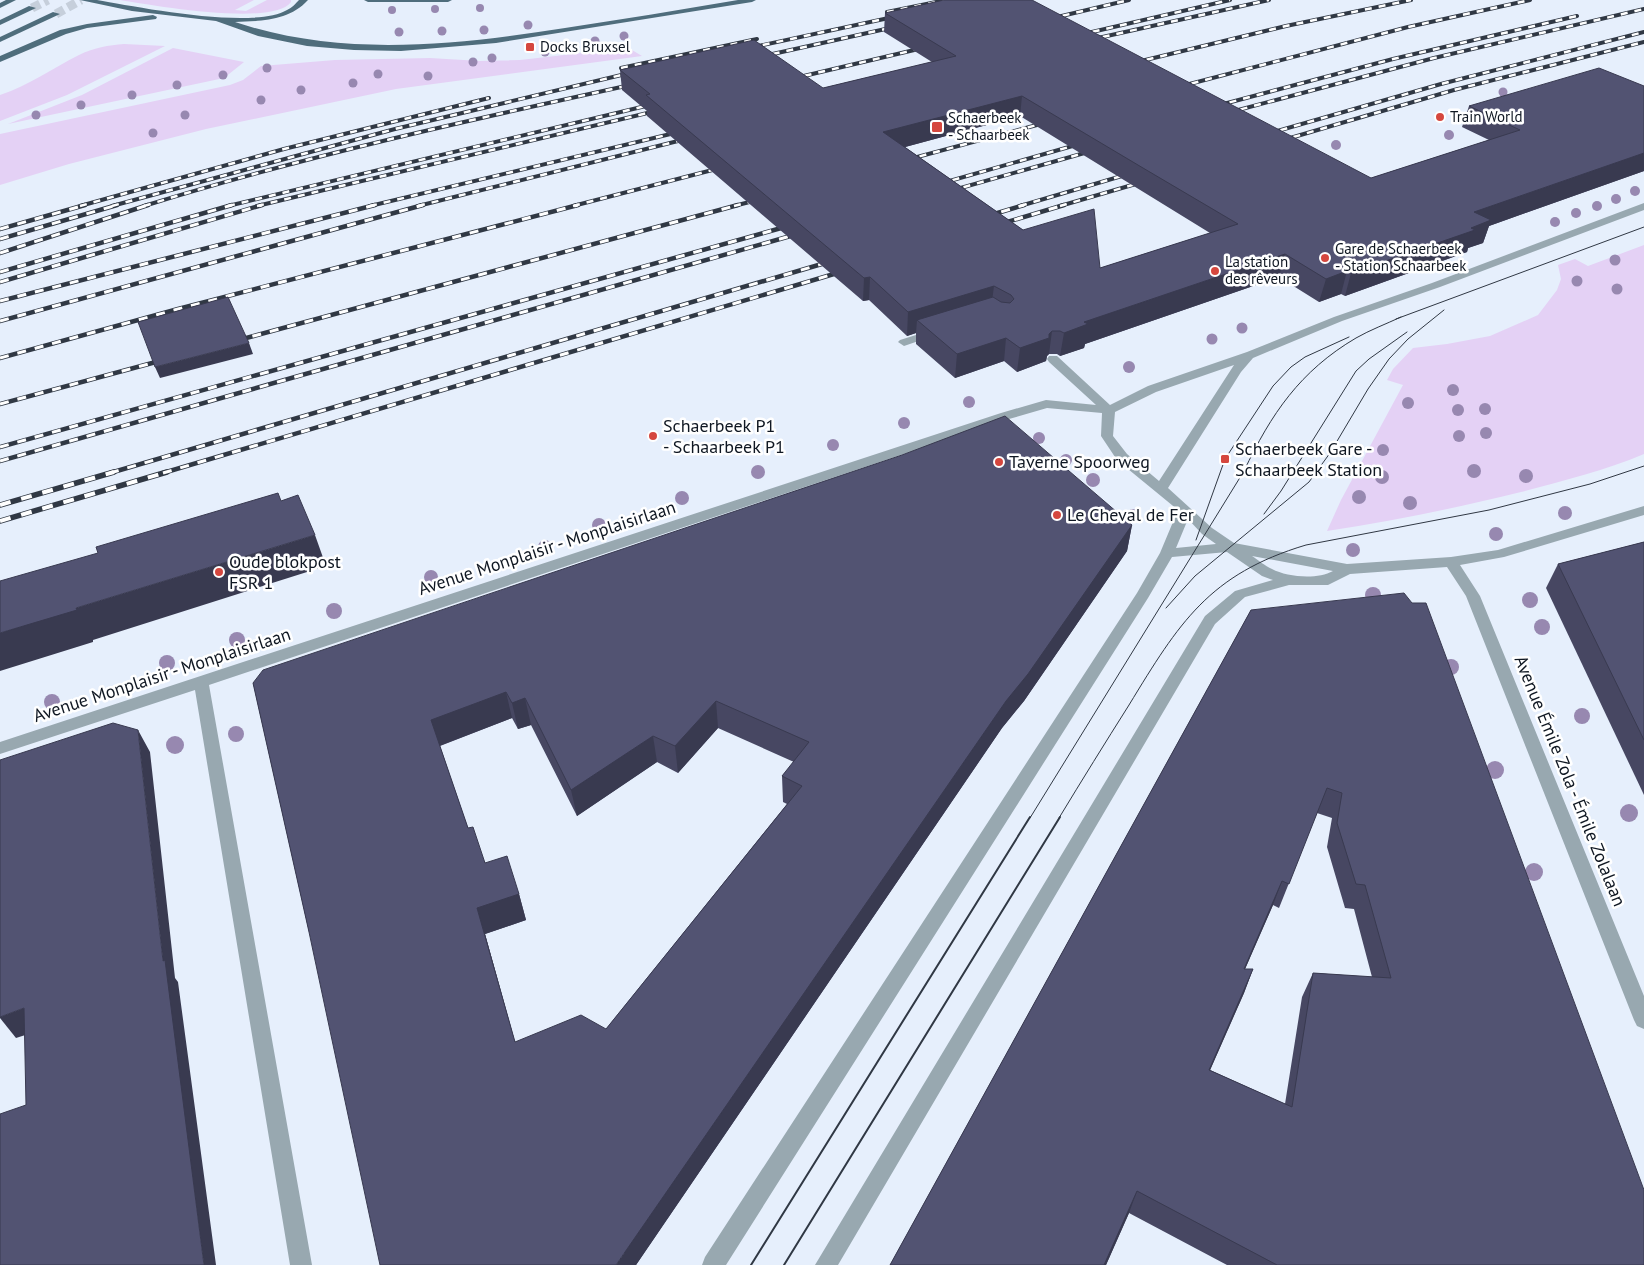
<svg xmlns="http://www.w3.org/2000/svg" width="1644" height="1265" font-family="'PT Sans',sans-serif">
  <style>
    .green { fill: #e4d1f5 }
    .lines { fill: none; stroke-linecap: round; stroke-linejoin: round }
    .major-tunnel { stroke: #c6cfdb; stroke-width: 9; stroke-dasharray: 9 4.5; stroke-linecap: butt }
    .minor { fill: #98a8b0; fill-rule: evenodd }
    .major { fill: #4f6d7c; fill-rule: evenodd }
    .tram-far1 { stroke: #303844; stroke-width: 1 }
    .tram { stroke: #303844; stroke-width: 2 }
    .rail-far2-casing { stroke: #303844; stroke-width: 4 }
    .rail-far1-casing { stroke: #303844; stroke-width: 4.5 }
    .rail-casing { stroke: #303844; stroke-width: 5.5 }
    .rail-far2 { stroke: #fff; stroke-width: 2.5; stroke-dasharray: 7; stroke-linecap: butt }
    .rail-far1 { stroke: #fff; stroke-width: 3; stroke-dasharray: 9; stroke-linecap: butt }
    .rail { stroke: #fff; stroke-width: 4; stroke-dasharray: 11; stroke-linecap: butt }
    .tree { fill: #9788b0 }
    .wall { fill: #474762; fill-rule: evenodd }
    .shaded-wall { fill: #393a50 }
    .building { fill: #525372; stroke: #393a50; fill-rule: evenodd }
    .poi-dot { fill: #d5473e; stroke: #fff; stroke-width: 2 }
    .labels { text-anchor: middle; stroke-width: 5; stroke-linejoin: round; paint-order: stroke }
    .far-poi-label { font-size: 15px; fill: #0f1722; stroke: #fff; text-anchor: start }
    .poi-label { font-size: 18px; fill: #0f1722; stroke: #fff; text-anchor: start }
    .street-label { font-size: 18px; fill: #0f1722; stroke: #fff }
  </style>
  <rect width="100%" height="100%" fill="#e6effc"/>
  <g class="green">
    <path d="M120,0H254L235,10L246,11L267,0H291V2C274,27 150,5 120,0Z"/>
    <path d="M124,44L165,46L67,95L0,121V95C28,86 53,68 79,55C93,48 109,45 124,44Z"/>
    <path d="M173,48L244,62L224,78L8,124L82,95Z"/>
    <path d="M617,49L632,50L642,56L396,89L206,129L69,164L0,185V134L230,85L243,80L261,66L335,60L430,58L480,61L520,60Z"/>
    <path d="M1644,245V454C1604,471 1562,481 1521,492C1457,508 1392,521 1327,531L1341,500L1403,385L1387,380L1393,369L1413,348L1447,344L1490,336L1538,315L1557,290L1561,279L1558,265L1575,259L1588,266Z"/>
  </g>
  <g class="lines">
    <g class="major-tunnel">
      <path d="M32,8L48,0"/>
      <path d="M56,14L81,0"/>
    </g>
    <g class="minor">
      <path d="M1644,203V210L1440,287L1342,321L1253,358L1241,372L1168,488L1212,528L1234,543L1347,564L1451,557L1498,550L1644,506V515L1504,557L1460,565L1480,596L1644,996V1029L1637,1026L1634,1020L1466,596L1447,567L1350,574L1328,585H1289L1245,597L1215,624L838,1265H815L1205,616L1235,591L1273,580L1262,576L1227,552L1172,557L1148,598L726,1265H702L705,1257L1137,593L1160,553L1178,510L1117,460L1101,436L1102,413L1047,408L1009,419L209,685L312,1265H290L195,690L0,754V742L1001,413L1046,400L1096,405L1049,362L1047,359L1049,356H1057L1110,405L1148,386L1247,352L1334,317L1432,283ZM1234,365L1159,481L1127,454L1113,436L1115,412L1156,392ZM1188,519L1202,534L1216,544L1176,548ZM1252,556L1333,571C1317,580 1287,577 1272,569C1265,566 1258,560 1252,556Z"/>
      <path d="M935,329L941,332L939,334L904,346L898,342L900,340Z"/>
    </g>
    <g class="major">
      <path d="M6,0H16L0,8V3Z"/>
      <path d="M80,0H97C137,7 253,30 287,10C292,8 296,3 299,0H308C289,21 261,21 235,22C342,58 455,45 565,28C623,19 680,10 738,0H756L752,2L496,43L401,51L354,50L307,46L258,36L216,21L132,11Z"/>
      <path d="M364,0H452L448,2H368Z"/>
      <path d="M29,6L36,8L0,25V20Z"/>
      <path d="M53,12L60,14L0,42V37Z"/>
      <path d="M153,15L157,17L156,19L87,28L66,34L0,62V56L60,30L87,24Z"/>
    </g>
    <g class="tram-far1">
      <path d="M1396,319L1644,227"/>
      <path d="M1264,514L1281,491L1356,371L1369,359L1407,332"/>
      <path d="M1196,540L1225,459L1273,386L1291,367L1305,357L1349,337"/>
      <path d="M1166,608L1195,576L1309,482L1330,453L1368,389L1389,359L1408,339L1444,310"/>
      <path d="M1030,818L1244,471C1271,414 1300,371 1356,338C1370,330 1386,324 1401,317"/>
      <path d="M1059,818C1082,780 1105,743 1129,705C1179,623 1209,574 1306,545L1489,510L1590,484L1644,466"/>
    </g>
    <g class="tram">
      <path d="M751,1265L1030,817"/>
      <path d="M784,1265L1060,817"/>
    </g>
    <g class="rail-far2-casing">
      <g id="rail-far2">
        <path d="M887,12L946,0"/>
        <path d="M1049,19L1129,0"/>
        <path d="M1079,35L1230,0"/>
        <path d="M1089,40L1269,0"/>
        <path d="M749,48L898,16"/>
        <path d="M759,57L899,26"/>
        <path d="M1133,63L1286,26L1411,0"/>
        <path d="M621,68L757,39"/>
        <path d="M791,79L927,47"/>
        <path d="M1178,87L1408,27L1530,0"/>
        <path d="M1216,106L1393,59L1577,16"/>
        <path d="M1227,113L1434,58L1644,9"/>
        <path d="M1267,134L1441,84L1644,32"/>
        <path d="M1280,141L1454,90L1644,42"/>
        <path d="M906,160L1048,122"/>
        <path d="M939,184L1083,143"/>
        <path d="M950,191L1095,150"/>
        <path d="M80,206L284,149L489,98"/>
        <path d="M112,206L395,129L634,72"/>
        <path d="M144,206C305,156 470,120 635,84"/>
        <path d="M228,206L654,104"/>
        <path d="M257,206L660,110"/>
        <path d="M370,206L683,131"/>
        <path d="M418,206L690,138"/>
        <path d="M573,206L724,167"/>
        <path d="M734,206L761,199"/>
        <path d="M1020,206L1132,173"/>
        <path d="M1060,206L1146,181"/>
      </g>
    </g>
    <g class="rail-far1-casing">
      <g id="rail-far1">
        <path d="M984,217L1024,205"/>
        <path d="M997,225L1064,205"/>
        <path d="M0,229L85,205"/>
        <path d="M0,239L117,205"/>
        <path d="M0,253L148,205"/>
        <path d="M0,272L232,205"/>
        <path d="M0,282L262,205"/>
        <path d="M0,301L375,205"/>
        <path d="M0,321L423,205"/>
        <path d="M235,341L738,205"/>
        <path d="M0,358L178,309L578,205"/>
        <path d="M0,404L167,359"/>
        <path d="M0,447L792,225"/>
        <path d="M0,461L801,233"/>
        <path d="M110,473L832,261"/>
        <path d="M163,473L844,271"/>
      </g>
    </g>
    <g class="rail-casing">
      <g id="rail">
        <path d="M0,505L114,472"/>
        <path d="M0,521L167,472"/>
      </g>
    </g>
    <use href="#rail-far2" class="rail-far2"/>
    <use href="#rail-far1" class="rail-far1"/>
    <use href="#rail" class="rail"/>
  </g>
  <g class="tree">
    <circle cx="480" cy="8" r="4"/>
    <circle cx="435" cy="9" r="4"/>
    <circle cx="392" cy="10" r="4"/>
    <circle cx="528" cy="25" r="4.5"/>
    <circle cx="484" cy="30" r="4.5"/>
    <circle cx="442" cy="31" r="4.5"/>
    <circle cx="399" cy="32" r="4.5"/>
    <circle cx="624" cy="36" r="4.5"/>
    <circle cx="595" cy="41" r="4.5"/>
    <circle cx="545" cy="52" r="4.5"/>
    <circle cx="492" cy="58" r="4.5"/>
    <circle cx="473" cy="62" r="4.5"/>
    <circle cx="267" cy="68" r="4.5"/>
    <circle cx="378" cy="74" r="4.5"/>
    <circle cx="223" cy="75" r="4.5"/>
    <circle cx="428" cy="76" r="4.5"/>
    <circle cx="353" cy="83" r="4.5"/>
    <circle cx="177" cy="85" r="4.5"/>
    <circle cx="301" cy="90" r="4.5"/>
    <circle cx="1503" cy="92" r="4.5"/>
    <circle cx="132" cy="95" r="4.5"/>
    <circle cx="261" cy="100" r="4.5"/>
    <circle cx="81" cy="105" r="4.5"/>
    <circle cx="36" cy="115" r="4.5"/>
    <circle cx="185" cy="115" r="4.5"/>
    <circle cx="153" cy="133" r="4.5"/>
    <circle cx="1449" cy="135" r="5"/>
    <circle cx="1336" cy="145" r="5"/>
    <circle cx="1635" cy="191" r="5"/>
    <circle cx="1616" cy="199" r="5"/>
    <circle cx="1597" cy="206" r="5"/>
    <circle cx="1576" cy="213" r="5"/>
    <circle cx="1555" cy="222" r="5"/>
    <circle cx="1615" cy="260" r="5.5"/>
    <circle cx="1577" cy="281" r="5.5"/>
    <circle cx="1617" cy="289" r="5.5"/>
    <circle cx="1242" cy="328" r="5.5"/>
    <circle cx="1212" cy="339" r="5.5"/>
    <circle cx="1129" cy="367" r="6"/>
    <circle cx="1453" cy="390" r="6"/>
    <circle cx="969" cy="402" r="6"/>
    <circle cx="1408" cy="403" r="6"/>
    <circle cx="1485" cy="409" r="6"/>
    <circle cx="1458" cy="410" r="6"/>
    <circle cx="904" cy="423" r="6"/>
    <circle cx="1486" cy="433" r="6"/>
    <circle cx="1459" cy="436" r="6"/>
    <circle cx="1039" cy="438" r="6"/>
    <circle cx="833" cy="445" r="6"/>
    <circle cx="1383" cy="450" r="6"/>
    <circle cx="1066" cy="460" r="6"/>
    <circle cx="1474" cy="471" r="7"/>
    <circle cx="758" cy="472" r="7"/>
    <circle cx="1526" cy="476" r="7"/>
    <circle cx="1382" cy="477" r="7"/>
    <circle cx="1093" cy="480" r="7"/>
    <circle cx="1359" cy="497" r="7"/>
    <circle cx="682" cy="498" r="7"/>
    <circle cx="1410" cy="503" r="7"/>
    <circle cx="1565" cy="513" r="7"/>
    <circle cx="1133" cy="516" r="7"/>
    <circle cx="599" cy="525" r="7"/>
    <circle cx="1496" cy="534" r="7"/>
    <circle cx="545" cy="547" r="7"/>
    <circle cx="1353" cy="550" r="7"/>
    <circle cx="431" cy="577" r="7"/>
    <circle cx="1373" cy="595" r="8"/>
    <circle cx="1530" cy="600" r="8"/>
    <circle cx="334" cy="611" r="8"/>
    <circle cx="1542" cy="627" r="8"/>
    <circle cx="237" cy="640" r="8"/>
    <circle cx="167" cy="663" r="8"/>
    <circle cx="1451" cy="667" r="8"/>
    <circle cx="52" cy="702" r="8"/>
    <circle cx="1582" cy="716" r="8"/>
    <circle cx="236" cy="734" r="8"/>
    <circle cx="175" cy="745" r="9"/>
    <circle cx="1495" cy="770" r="9"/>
    <circle cx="1629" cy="813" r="9"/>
    <circle cx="1534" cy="872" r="9"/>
  </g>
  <g class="wall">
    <path d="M885,13L1371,178L1489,140L1462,127L1469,106L1644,86V171L1489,226L1483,243L1468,248L1467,252L1345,296L1341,294L1319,302L1279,277L1085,344L1084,348L1060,356L1057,354H1049L1047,356L1046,361L1017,372L1004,361L955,378L916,344V333L907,336L869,300L863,301L647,116V111L622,90L620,70L823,88L932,62L884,32ZM1020,116L1210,233L1100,268L1023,230L905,147Z"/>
    <path d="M1132,525L1127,551L1024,701L1002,728L636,1265L309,932L253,683ZM512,718L518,729L531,725L577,816L657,762L678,773L718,728L794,762L782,776L783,802L787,804L606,1029L515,1042L485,934L526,920L519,894L485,863L468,828L440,746Z"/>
    <path d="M1644,542V795L1546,588L1558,564Z"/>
    <path d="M1251,610L1644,1265H1227L1129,1213L1106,1265H890ZM1317,813L1332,818L1327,847L1345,908L1354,909L1372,977L1313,973L1302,997L1285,1104L1210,1070L1244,993L1253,969H1245L1273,905L1279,908Z"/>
  </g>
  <g class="shaded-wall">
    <path d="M1022,96L1020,116L883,153V132Z"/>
    <path d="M1644,153V171L1489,226L1483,243L1468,248L1467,252L1345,296L1351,273L1474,212Z"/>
    <path d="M1285,254L1279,277L1085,344L1084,348L1060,356L1064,333L1084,322Z"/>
    <path d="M1347,271L1341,294L1319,302L1326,279Z"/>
    <path d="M870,277L869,300L863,301L864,278Z"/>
    <path d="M994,286L991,309L917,320L916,333L907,336L908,312Z"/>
    <path d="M1052,331L1049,354L1047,356L1046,361L1017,372L1020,348L1049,334Z"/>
    <path d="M1006,338L1004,361L955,378L957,354Z"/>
    <path d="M249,343L253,354L160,378L155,367Z"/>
    <path d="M1132,525L1127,551L1024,701L1002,728L636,1265H616L1006,701Z"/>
    <path d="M315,535L326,566L93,640V642L0,671V633L76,608Z"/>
    <path d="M506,692L512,718L439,746L431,720Z"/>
    <path d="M525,698L531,725L518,729L512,703Z"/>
    <path d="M716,701L718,728L678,773L675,746Z"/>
    <path d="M138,730L150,752L175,978L178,982L216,1265H204L163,961Z"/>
    <path d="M653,736L657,762L577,816L571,790Z"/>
    <path d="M1282,881L1273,905L1235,992L1244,969Z"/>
    <path d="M519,894L526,920L485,934L522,1067L477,908Z"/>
    <path d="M1253,969L1244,993L1200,1093L1209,1070Z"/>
    <path d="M24,1008L41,1030L16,1038L0,1018V1017Z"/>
    <path d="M1137,1191L1129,1213L1106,1265H1104Z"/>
  </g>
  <g class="building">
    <path d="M944,0H1032L1371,178L1520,130L1469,106L1599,68L1644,86V153L1474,212L1491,220L1471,228L1475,230L1351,273L1347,271L1326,279L1285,254L1084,322L1088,324L1064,333L1060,331H1052L1049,334V338L1020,348L1006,338L957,354L917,320L993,297L1001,302L1010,303L1014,299L1011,295L994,286L908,312L870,277L864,278L646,95L650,94L620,70L754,40L823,88L956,56L885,13ZM1022,96L1143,168L1238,224L1100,268L1094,209L1023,230L883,132Z"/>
    <path d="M228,297L249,343L155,367L138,322Z"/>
    <path d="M1005,416L1132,525L1028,674L1006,701L616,1265H380L309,932L253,683L263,670L902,455ZM506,692L512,703L525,698L571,790L653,736L675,746L716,701L809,742L782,776L802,786L606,1029L581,1015L515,1042L477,908L519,894L507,856L485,863L473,827L468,828L431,720Z"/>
    <path d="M278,493L281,501L298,495L315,535L76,608L77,610L0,633V581L98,553L96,547Z"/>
    <path d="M1644,542V740L1558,564Z"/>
    <path d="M1404,593L1412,603H1426L1644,1190V1265H1277L1137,1191L1104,1265H890L1251,610ZM1327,788L1342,793L1337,823L1356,884L1365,885L1391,978L1313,973L1292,1107L1209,1070L1253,969H1244L1282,881L1289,884Z"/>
    <path d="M113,723L138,730L163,961L165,960L204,1265H0V1114L26,1105L24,1008L0,1017V760Z"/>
  </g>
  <g class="poi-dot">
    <rect x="525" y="42" width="10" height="10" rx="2.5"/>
    <circle cx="1440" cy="117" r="5"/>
    <rect x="931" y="121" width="12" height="12" rx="2.5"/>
    <circle cx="1325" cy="258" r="5"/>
    <circle cx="1215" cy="271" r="5"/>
    <circle cx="653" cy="436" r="5"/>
    <rect x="1220" y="454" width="10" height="10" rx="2.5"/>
    <circle cx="999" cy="462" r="5"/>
    <circle cx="1057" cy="515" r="5"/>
    <circle cx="219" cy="572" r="5"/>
  </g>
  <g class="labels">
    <g class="far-poi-label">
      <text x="540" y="52">Docks Bruxsel</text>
      <text x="1450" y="122">Train World</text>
      <text x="948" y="123">Schaerbeek<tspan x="948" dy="17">- Schaarbeek</tspan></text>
      <text x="1335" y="254">Gare de Schaerbeek<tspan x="1335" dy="17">- Station Schaarbeek</tspan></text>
      <text x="1225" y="267">La station<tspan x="1225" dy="17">des rêveurs</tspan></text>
    </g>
    <g class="poi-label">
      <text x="663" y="432">Schaerbeek P1<tspan x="663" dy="21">- Schaarbeek P1</tspan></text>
      <text x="1235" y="455">Schaerbeek Gare -<tspan x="1235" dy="21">Schaarbeek Station</tspan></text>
      <text x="1009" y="468">Taverne Spoorweg</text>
      <text x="1067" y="521">Le Cheval de Fer</text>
      <text x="229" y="568">Oude blokpost<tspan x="229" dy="21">FSR 1</tspan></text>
    </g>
    <g class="street-label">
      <text transform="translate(547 548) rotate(-18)" y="6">Avenue Monplaisir - Monplaisirlaan</text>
      <text transform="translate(162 675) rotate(-18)" y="6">Avenue Monplaisir - Monplaisirlaan</text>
      <text transform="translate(1570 781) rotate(68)" y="6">Avenue Émile Zola - Émile Zolalaan</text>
    </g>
  </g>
</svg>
